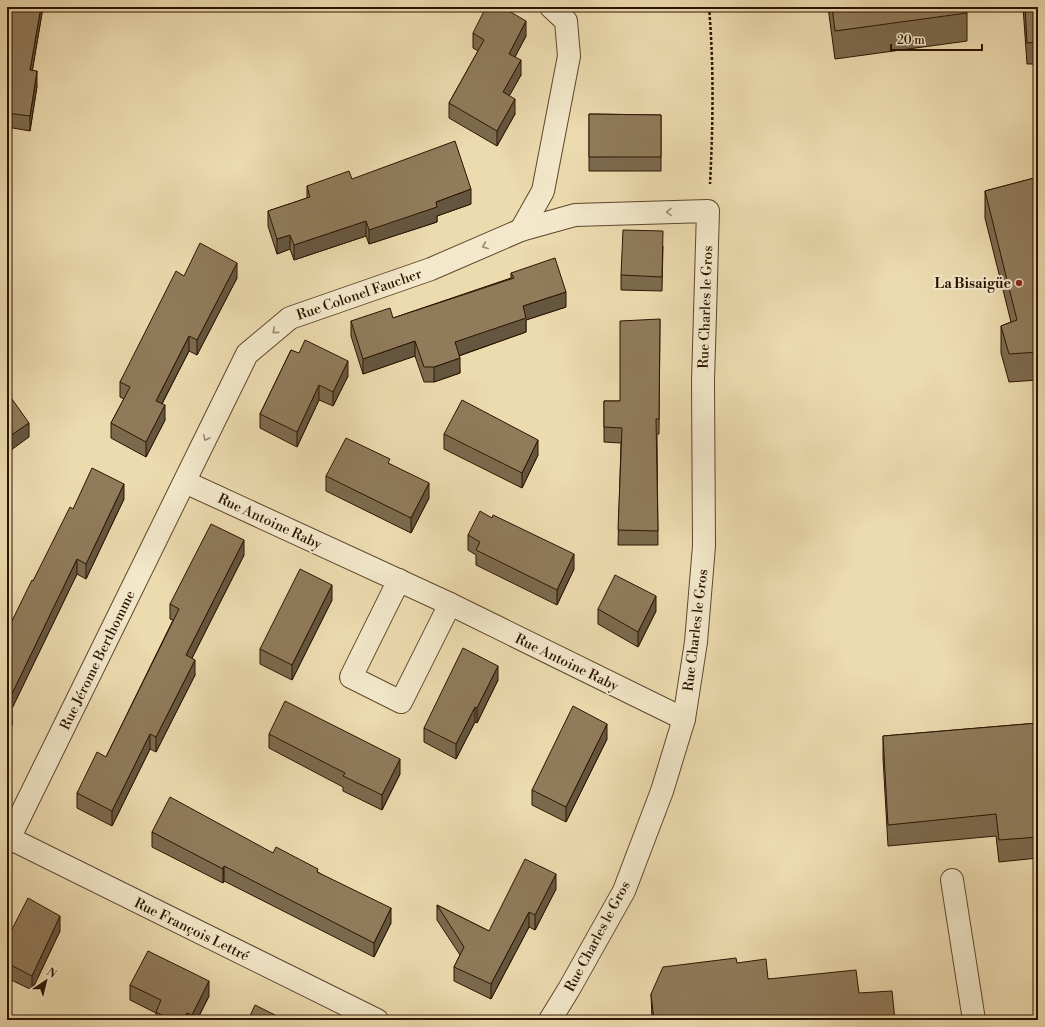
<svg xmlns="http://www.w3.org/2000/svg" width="1045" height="1027" font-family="'Libre Bodoni',serif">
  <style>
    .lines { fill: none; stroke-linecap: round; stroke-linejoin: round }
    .minor-casing { stroke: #5d462c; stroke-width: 24 }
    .path { stroke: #2d1401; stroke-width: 2.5; stroke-dasharray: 3 2; stroke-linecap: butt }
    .minor { stroke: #f3e8cb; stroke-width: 22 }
    .wall { fill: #7c6a4e; stroke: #2d1401 }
    .shaded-wall { fill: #655640; stroke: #2d1401 }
    .building { fill: #907b5b; stroke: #2d1401 }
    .oneway { stroke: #9a8970 }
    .poi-dot { fill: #8f2418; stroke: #f3e8cb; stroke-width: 1.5 }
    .labels { text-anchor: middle; stroke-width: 4; stroke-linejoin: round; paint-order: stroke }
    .poi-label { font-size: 14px; font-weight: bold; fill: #2d1401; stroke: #f3e8cb; text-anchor: end }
    .street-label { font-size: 14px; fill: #2d1401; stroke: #f3e8cb }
  </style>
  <rect width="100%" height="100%" fill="#ecdbaf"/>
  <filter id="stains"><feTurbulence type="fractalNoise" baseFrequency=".005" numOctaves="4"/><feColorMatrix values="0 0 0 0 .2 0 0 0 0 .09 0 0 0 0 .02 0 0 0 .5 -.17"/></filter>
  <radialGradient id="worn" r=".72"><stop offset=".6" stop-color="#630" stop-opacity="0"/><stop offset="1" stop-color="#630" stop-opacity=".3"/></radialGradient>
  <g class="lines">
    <g class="minor-casing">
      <g id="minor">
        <path d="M521,230L543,191L569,56L566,21L551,7"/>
        <path d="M185,482L450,604L684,719"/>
        <path d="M399,580L351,677L401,702L450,604"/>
        <path d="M7,837L377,1020"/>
        <path d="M7,843L247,354L290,318L431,269L521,230L575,215L708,211L703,381L704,546L696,642L684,719L662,791L624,891L569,989L550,1020"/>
        <path d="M952,880L974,1020"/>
      </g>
    </g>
    <path class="path" d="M709,7C714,66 713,125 710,184"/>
    <use href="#minor" class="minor"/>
  </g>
  <g class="wall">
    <path d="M7,7H45H43L32,71L37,86L30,131L7,127Z"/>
    <path d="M828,7H966L967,13V41L835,59Z"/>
    <path d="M1023,7H1038V64H1027Z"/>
    <path d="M473,33L526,36L515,57L521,75L509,96L515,114L497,146L449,118V103L478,51L473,48Z"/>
    <path d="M589,114L661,115V171H589Z"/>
    <path d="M1038,177V380L1009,382L1001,353V326L1011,322L985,218V191Z"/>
    <path d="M352,179L471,204L437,216V222L369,244L366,236L294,260L290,249L277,254L268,226V211L307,198V186Z"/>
    <path d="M663,246L662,291L621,290V275Z"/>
    <path d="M511,273L566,307L526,320V332L459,356L460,373L434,382H424L415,356L363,374L351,336V321L393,318L511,278Z"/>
    <path d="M184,276L237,278L197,355L189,351L162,404L165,420L146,457L111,438V423L124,399L120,397V382Z"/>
    <path d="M660,319L659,434H657L658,545H618L621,443L604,442V401H620Z"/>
    <path d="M291,350L348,376L333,406L319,400L297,447L260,428V414Z"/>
    <path d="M444,434L538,455L522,488L444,449Z"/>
    <path d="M390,464L429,498L411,533L326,491V476Z"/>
    <path d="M124,499L86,579L77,574L11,710L12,725L7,735V631L33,581L73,509Z"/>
    <path d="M468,535L574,569L557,605L476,565V555L468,550Z"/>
    <path d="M244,555L192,658L195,675L156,752L150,749L112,826L77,808V793L106,757L173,620L170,619V604Z"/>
    <path d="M332,600L292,680L260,664V649Z"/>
    <path d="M598,609L656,611L638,647L598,624Z"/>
    <path d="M498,680L477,723L475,722L456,759L424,742V728Z"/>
    <path d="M1038,723V858L999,862L996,836L888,846L883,758V736Z"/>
    <path d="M269,734L400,774L382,810L343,791V787L269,748Z"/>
    <path d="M607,739L566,822L532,805V790Z"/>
    <path d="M152,832L273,853L318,872L391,923L374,957L224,881L223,883L152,847Z"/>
    <path d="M556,889L535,930L529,927L491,999L454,981V967L460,955L437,920V905L489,931Z"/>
    <path d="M60,931L32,990L7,978V939Z"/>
    <path d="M737,963L768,979L859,993L895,1020H652L651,994Z"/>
    <path d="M130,985L209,996L197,1020H156V1013L130,1000Z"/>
  </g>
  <g class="shaded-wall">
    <path d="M41,7H43L30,85V70Z"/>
    <path d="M526,21V36L509,68V54Z"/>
    <path d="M521,60V75L503,107V92Z"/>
    <path d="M37,71V86L30,131V116Z"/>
    <path d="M515,99V114L497,146V131Z"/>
    <path d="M471,189V204L437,216V222L369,244V230L436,202Z"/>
    <path d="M366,221V236L294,260V245Z"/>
    <path d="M290,235V249L277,254V239Z"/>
    <path d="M237,263V278L197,355V340Z"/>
    <path d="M566,292V307L526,320V332L455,357V342L523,306Z"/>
    <path d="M189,336V351L156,415V401Z"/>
    <path d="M415,341V356L363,374V359Z"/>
    <path d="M460,358V373L434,382V367Z"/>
    <path d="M348,361V376L333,406V392Z"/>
    <path d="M319,385V400L297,447V432Z"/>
    <path d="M165,405V420L146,457V442Z"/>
    <path d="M29,423V437L7,453V438Z"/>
    <path d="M538,440V455L522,488V473Z"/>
    <path d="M429,483V498L411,533V518Z"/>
    <path d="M124,484V499L86,579V564Z"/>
    <path d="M244,540V555L186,670V655Z"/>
    <path d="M574,554V569L557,605V590Z"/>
    <path d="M77,559V574L7,719V704Z"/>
    <path d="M332,585V600L292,680V665Z"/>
    <path d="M656,596V611L638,647V632Z"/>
    <path d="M195,660V675L156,752V737Z"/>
    <path d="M498,666V680L477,723V708Z"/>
    <path d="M475,707V722L456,759V744Z"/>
    <path d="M12,710V725L7,735V720Z"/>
    <path d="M607,724V739L566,822V807Z"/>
    <path d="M150,734V749L112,826V811Z"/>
    <path d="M400,759V774L382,810V795Z"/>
    <path d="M224,866V881L223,883V869Z"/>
    <path d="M556,874V889L535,930V915Z"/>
    <path d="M391,908V923L374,957V943Z"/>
    <path d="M529,912V927L491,999V984Z"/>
    <path d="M60,916V931L32,990V976Z"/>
    <path d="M209,981V996L197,1020H192V1015Z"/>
    <path d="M187,1013V1020H183Z"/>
  </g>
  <g class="building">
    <path d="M7,7H41L30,70L37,71L30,116L7,113Z"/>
    <path d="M486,7H502L526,21L509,54L521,60L503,92L515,99L497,131L449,103L484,40L473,33Z"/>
    <path d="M832,7H966L967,13L835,31Z"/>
    <path d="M1025,7H1038V42L1027,43Z"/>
    <path d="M589,114L661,115V157H589Z"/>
    <path d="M455,141L471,189L436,202L437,207L369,230L366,221L294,245L290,235L277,239L268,211L310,197L307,186L349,171L352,179Z"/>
    <path d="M1038,177V352L1009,354L1001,326L1017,320L985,191Z"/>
    <path d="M623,230L663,231L662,277L621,275Z"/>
    <path d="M200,243L237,263L197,340L189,336L156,401L165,405L146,442L111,423L130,387L120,382L176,271L184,276Z"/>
    <path d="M555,258L566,292L523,306L526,318L455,342L460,358L434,367H424L415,341L363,359L351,321L390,308L393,318L514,278L511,273Z"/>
    <path d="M660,319L659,419H656L658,531L618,530L622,428L604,427V401H620V321Z"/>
    <path d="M305,340L348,361L333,392L319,385L297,432L260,414L291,350L299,353Z"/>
    <path d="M7,392L29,423L7,438Z"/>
    <path d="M462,400L538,440L522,473L444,434Z"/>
    <path d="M346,438L390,459L388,463L429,483L411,518L326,476Z"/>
    <path d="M92,468L124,484L86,564L77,559L7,704V631L32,580L33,581L70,507L73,509Z"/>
    <path d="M480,511L492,518L493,515L574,554L557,590L476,550L480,542L468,535Z"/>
    <path d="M211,524L244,540L186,655L195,660L156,737L150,734L112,811L77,793L97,752L106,757L143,682L179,609L170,604Z"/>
    <path d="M300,569L332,585L292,665L260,649Z"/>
    <path d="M615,575L656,596L638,632L598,609Z"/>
    <path d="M463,648L498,666L477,708L475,707L456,744L424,728Z"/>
    <path d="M285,701L400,759L382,795L343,776L345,773L269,734Z"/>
    <path d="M573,706L607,724L566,807L532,790Z"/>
    <path d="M7,708L12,710L7,720Z"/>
    <path d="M1038,723V837L999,840L996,814L888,825L883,736Z"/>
    <path d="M170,797L273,853L276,847L318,869L317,872L391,908L374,943L224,866L223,869L152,832Z"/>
    <path d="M525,859L556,874L535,915L529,912L491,984L454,967L464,947L437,905L489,931Z"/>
    <path d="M28,898L60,916L32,976L7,963V939Z"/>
    <path d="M148,951L209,981L192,1015L187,1013L183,1020H171L156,1012L161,1000L130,985Z"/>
    <path d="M736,958L737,963L766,959L768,979L856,970L859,993L892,991L895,1020H654L651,994L663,967Z"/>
    <path d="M255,1005L285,1020H248Z"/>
  </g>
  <defs><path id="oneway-chevron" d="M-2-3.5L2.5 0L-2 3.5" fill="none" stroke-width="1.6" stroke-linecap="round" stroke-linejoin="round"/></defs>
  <g class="oneway">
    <use href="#oneway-chevron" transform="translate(669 212) rotate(178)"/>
    <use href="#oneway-chevron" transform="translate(485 246) rotate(157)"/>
    <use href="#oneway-chevron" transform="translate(275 331) rotate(140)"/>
    <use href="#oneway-chevron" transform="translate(206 438) rotate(116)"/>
  </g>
  <circle class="poi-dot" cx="1019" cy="283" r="4"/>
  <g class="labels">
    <g class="poi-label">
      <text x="1011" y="288">La Bisaigüe</text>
    </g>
    <g class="street-label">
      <text transform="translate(359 294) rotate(-19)" y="5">Rue Colonel Faucher</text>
      <text transform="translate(705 307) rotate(-88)" y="5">Rue Charles le Gros</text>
      <text transform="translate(270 521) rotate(25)" y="5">Rue Antoine Raby</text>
      <text transform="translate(695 630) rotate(-83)" y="5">Rue Charles le Gros</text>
      <text transform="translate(97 660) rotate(-64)" y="5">Rue Jérome Berthomme</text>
      <text transform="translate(567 662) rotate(26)" y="5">Rue Antoine Raby</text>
      <text transform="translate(192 929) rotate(26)" y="5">Rue François Lettré</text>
      <text transform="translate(597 936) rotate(-62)" y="5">Rue Charles le Gros</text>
    </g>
  </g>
  <rect width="1045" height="1027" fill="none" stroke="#ecdbaf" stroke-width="24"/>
  <rect x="8" y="8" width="1029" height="1011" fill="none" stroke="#2d1401" stroke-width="2"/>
  <rect x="12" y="12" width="1021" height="1003" fill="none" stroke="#2d1401"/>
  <g transform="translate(46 981) rotate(35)" stroke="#f3e8cb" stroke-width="3" paint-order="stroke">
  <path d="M0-3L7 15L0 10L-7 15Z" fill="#2d1401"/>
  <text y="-6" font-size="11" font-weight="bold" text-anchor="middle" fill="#2d1401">N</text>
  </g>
  <path d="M891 44v6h91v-6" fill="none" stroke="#2d1401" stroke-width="2"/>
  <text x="897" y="44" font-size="12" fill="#2d1401" stroke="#f3e8cb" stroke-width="3" paint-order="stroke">20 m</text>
  <rect width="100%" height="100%" filter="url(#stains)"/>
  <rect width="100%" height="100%" fill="url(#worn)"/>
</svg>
